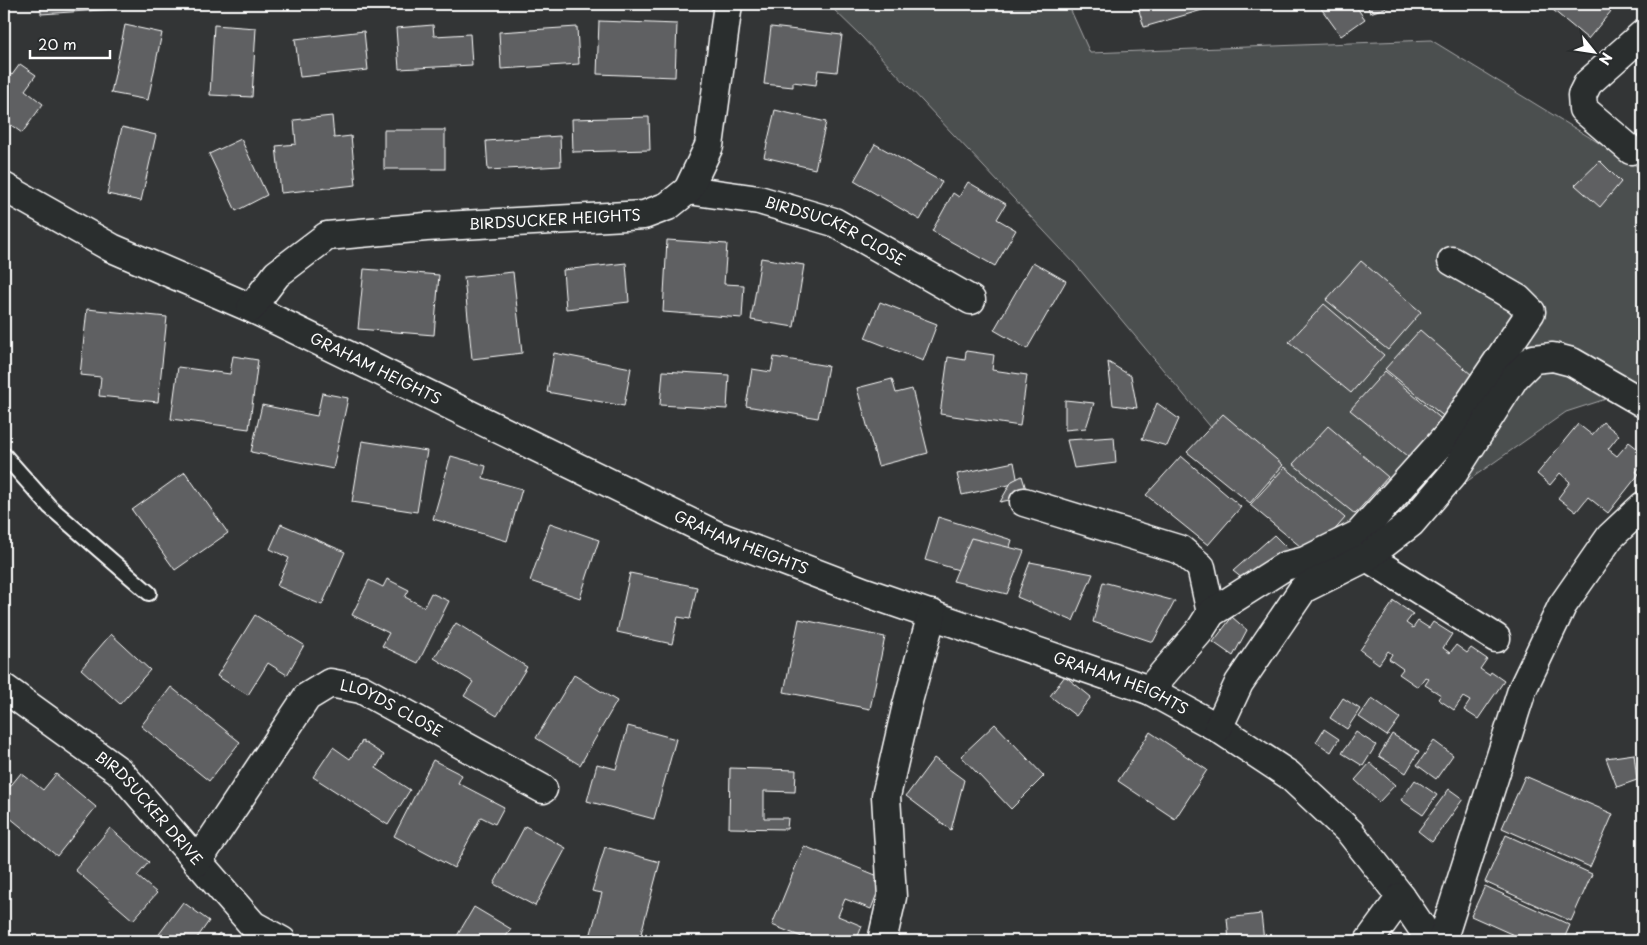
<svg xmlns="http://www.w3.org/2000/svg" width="1647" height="945" font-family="'Playpen Sans',sans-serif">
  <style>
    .green { fill: #4c4f50; stroke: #a6a7a8 }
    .building { fill: #5f6162; stroke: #fff }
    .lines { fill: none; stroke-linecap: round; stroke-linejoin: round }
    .lane-casing { stroke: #fff; stroke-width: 18 }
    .street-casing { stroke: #fff; stroke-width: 31 }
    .lane { stroke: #2a2d2e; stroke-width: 14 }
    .street { stroke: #2a2d2e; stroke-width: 28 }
    .labels { text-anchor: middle; stroke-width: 5; stroke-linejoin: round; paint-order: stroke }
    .street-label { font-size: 15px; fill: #fff; stroke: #2a2d2e }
  </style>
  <rect width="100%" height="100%" fill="#333536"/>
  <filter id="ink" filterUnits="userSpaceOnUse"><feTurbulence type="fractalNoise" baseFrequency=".02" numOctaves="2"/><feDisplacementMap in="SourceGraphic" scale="10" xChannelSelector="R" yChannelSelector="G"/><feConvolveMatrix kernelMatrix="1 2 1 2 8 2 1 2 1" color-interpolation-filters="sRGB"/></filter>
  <g filter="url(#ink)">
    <path class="green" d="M828,4H1068L1090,53L1431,40L1643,170V387L1566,412L1356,559L1224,443L1075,264L862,37Z"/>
    <g class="building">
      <path d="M41,4H116V9L41,14Z"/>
      <path d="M1137,4H1215L1216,6L1144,27Z"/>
      <path d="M1325,4H1354L1365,19L1341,36L1320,7Z"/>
      <path d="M1367,4H1390L1391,6L1370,13Z"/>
      <path d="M1558,4H1617L1588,39L1553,10Z"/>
      <path d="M599,21L677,24L675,77L597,74Z"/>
      <path d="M125,25L162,33L148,100L111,93Z"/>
      <path d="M214,25L256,28L252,97L210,95Z"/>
      <path d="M433,25L434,36L470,34L472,65L399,69L396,28Z"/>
      <path d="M577,27L579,64L501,69L499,32Z"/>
      <path d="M771,27L842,35L837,72L818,70L816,85L793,82V87L764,84Z"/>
      <path d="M364,31L368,70L300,77L295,39Z"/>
      <path d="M20,64L36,75L25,90L43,104L22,133L4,120V69L12,75Z"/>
      <path d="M775,110L826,122L815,169L764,157Z"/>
      <path d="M332,116L334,138L351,136L356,185L281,193L276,146L296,144L294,120Z"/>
      <path d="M649,117L650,150L573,152L572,119Z"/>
      <path d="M122,127L156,135L141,201L107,194Z"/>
      <rect x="384" y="130" width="61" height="39"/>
      <path d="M560,136L561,166L488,170L486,141Z"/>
      <path d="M241,139L267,195L236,211L209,154Z"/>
      <path d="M875,144L942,182L920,220L854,181Z"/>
      <path d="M1600,161L1621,182L1600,207L1575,185Z"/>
      <path d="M968,182L1006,204L997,219L1016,230L995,266L932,231L953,193L959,197Z"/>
      <path d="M667,240L727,244L724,284L744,285L742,318L663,312Z"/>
      <path d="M761,258L804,265L794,327L751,320Z"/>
      <path d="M1361,261L1421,312L1388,350L1326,300Z"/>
      <path d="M1033,262L1066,281L1027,349L994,330Z"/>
      <path d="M626,263L629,302L566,309L563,270Z"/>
      <path d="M364,269L439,275L434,335L358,329Z"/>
      <path d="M513,272L522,353L472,359L464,277Z"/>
      <path d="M880,302L937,324L923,361L865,338Z"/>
      <path d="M1324,304L1384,355L1351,393L1289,342Z"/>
      <path d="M87,309L167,317L158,402L99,396L101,377L80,375Z"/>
      <path d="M1420,330L1480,382L1447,419L1385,369Z"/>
      <path d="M966,351L994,355L992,370L1027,375L1020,426L940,414L948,357L965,360Z"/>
      <path d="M554,353L631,368L624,406L547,392Z"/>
      <path d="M233,356L258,360L249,429L171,419L178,367L230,374Z"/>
      <path d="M774,357L828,366L818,418L746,406L752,369L771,372Z"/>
      <path d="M1108,362L1131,376L1137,408L1113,405Z"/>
      <path d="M663,371L729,375L727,409L660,405Z"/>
      <path d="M1385,371L1445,422L1412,460L1350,410Z"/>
      <path d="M892,379L896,393L912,389L928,453L878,466L857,388Z"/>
      <path d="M322,393L348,398L333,469L251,452L262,405L317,416Z"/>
      <path d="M1065,400L1094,403L1086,428L1065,430Z"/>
      <path d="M1157,403L1179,419L1167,446L1142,439Z"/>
      <path d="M1223,414L1283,465L1250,503L1187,452Z"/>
      <path d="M1603,422L1619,435L1608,449L1617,456L1629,442L1643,453V463L1636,472L1639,474L1608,513L1588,497L1576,512L1558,498L1570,482L1560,473L1550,485L1537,474L1578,424L1592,435Z"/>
      <path d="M1328,426L1388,477L1355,514L1293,464Z"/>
      <path d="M1114,437L1116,463L1074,468L1067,440Z"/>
      <path d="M362,441L427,451L417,512L352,502Z"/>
      <path d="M451,456L486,466L483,478L522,489L507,541L433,519Z"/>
      <path d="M1181,456L1241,507L1208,545L1146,495Z"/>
      <path d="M1014,462L1018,483L962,495L957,474Z"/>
      <path d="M1285,467L1345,518L1312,556L1250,505Z"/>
      <path d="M185,472L228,533L175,570L132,510Z"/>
      <path d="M1022,476L1028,496L1000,502L1012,481Z"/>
      <path d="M938,517L1012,540L999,582L925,560Z"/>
      <path d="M550,523L599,540L580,598L530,581Z"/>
      <path d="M281,524L345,552L322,605L277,586L289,558L270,549Z"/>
      <path d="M1274,535L1289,550L1248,583L1233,571Z"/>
      <path d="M971,538L1024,551L1007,594L953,581Z"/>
      <path d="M1030,562L1093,574L1073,621L1017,597Z"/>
      <path d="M630,573L697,587L690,619L678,617L672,644L617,632Z"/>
      <path d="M387,579L409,590L405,597L424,607L431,593L449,601L418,663L382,646L389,633L352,615L369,580L383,587Z"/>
      <path d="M1103,582L1175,601L1153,642L1093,622Z"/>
      <path d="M1394,601L1413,614L1406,623L1413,628L1418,621L1429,628L1433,622L1452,634L1443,648L1450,653L1456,645L1467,653L1471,648L1487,659L1480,669L1489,675L1491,672L1504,681L1478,719L1464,710L1470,701L1463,697L1454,710L1438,699L1441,695L1425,685L1429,679L1425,677L1418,687L1399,674L1403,669L1389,659L1392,654L1388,651L1379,664L1360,650Z"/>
      <path d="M255,615L304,645L287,675L268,663L248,695L217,676Z"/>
      <path d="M1232,617L1247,630L1233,656L1213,642Z"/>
      <path d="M799,619L885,637L870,709L784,692Z"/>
      <path d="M456,623L527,667L497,716L464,696L473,682L434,658Z"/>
      <path d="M111,634L150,670L120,704L81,669Z"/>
      <path d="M574,675L617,701L580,765L536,738Z"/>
      <path d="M1065,676L1091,697L1076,716L1050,696Z"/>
      <path d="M171,687L240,742L209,781L141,726Z"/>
      <path d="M1639,688H1643V744Z"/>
      <path d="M1343,698L1360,709L1347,729L1330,718Z"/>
      <path d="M1372,698L1400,718L1387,736L1359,717Z"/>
      <path d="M995,724L1044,776L1011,809L961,756Z"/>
      <path d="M628,726L676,739L654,819L587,801L597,764L616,769Z"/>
      <path d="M1324,729L1339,739L1331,752L1316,742Z"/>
      <path d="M1150,732L1207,770L1175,819L1118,781Z"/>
      <path d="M1356,732L1376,745L1363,766L1342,753Z"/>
      <path d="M1392,734L1419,751L1406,773L1379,756Z"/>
      <path d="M362,741L384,755L376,768L410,790L388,825L313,777L333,747L350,759Z"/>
      <path d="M1434,741L1453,755L1436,779L1417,765Z"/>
      <path d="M1634,754L1637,780L1617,787L1606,758Z"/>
      <path d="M934,758L964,780L951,830L906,796Z"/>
      <path d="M433,760L462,775L458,783L504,807L495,824L481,817L454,868L394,836Z"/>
      <path d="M1370,763L1395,785L1379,802L1355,780Z"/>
      <path d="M730,768L796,770L795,792L764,791V818H788L787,829L729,828Z"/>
      <path d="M21,773L43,790L56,774L96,807L57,856L4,813V794Z"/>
      <path d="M1525,776L1613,814L1590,867L1502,828Z"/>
      <path d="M1415,780L1437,795L1423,815L1401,800Z"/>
      <path d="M1449,789L1463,799L1432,842L1418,831Z"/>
      <path d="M525,826L566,848L535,906L494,884Z"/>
      <path d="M110,828L149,862L137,876L157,893L133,920L75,870Z"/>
      <path d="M1506,835L1592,874L1571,921L1485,882Z"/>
      <path d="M804,846L883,878L871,909L845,899L838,916L862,926L856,941H812L772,925Z"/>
      <path d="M605,847L660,862L639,941H608L590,937L602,893L592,891Z"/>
      <path d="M1485,886L1570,925L1563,941H1527L1471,916Z"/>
      <path d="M183,902L209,921L195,941H154Z"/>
      <path d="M1643,903V917L1635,911Z"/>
      <path d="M474,907L511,929L503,941H454Z"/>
      <path d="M1261,914L1264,941H1229L1227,918Z"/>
      <path d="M219,933L230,941H213Z"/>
    </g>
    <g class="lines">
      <g class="lane-casing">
        <path id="lane" d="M4,455L50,507L149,593"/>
      </g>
      <g class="street-casing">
        <g id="street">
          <path d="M1631,150L1583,109L1582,95L1588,83L1643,34"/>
          <path id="s1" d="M4,187L112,248L251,308L716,535L865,592L1149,690L1218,728L1289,775L1350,832L1401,897L1431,941"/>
          <path id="s2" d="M688,190L759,200L834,222L971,300"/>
          <path id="s3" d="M251,308L277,274L327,236L426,227L644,215L668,206L688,190L709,146L728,4"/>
          <path d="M1024,502L1181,550L1201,567L1211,613"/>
          <path d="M1367,557L1496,638"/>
          <path id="s4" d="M4,688L119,771L253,925L282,941"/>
          <path d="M1149,690L1199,632L1211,613L1285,566L1305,561L1359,534L1447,436L1531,312L1518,299L1452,261"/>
          <path d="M1218,728L1239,683L1303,589L1367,557L1411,523L1453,474L1515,377L1533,359L1553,357L1572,362L1643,403"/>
          <path id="s5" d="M197,862L307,697L330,683L361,689L543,789"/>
          <path d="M882,941L892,897L886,796L907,705L932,614"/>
          <path d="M1369,941L1401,897"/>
          <path d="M1442,941L1522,690L1562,606L1610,537L1643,506"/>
        </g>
      </g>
      <use href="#lane" class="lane"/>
      <use href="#street" class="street"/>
    </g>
  </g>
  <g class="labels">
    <g class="street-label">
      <text dy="5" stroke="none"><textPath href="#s3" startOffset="334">BIRDSUCKER HEIGHTS</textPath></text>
      <text dy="5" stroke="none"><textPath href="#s2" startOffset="154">BIRDSUCKER CLOSE</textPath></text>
      <text dy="5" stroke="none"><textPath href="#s1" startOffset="414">GRAHAM HEIGHTS</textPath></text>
      <text dy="5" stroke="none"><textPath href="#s1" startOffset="819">GRAHAM HEIGHTS</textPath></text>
      <text dy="5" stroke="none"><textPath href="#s1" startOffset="1224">GRAHAM HEIGHTS</textPath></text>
      <text dy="5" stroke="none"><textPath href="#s5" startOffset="292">LLOYDS CLOSE</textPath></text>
      <text dy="5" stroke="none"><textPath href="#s4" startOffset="189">BIRDSUCKER DRIVE</textPath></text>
    </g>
  </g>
  <rect width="1647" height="945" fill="none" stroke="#2a2d2e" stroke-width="20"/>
  <rect x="10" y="10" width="1627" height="925" fill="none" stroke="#fff" stroke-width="2" filter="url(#ink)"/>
  <g transform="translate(1594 52) rotate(120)" stroke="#2a2d2e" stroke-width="4" paint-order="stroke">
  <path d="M0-4L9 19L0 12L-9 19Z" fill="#ffffff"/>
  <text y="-8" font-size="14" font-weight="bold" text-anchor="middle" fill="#ffffff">N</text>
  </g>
  <path d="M30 50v8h80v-8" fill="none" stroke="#ffffff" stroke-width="2.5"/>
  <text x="38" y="50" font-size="15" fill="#ffffff" stroke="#2a2d2e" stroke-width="4" paint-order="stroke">20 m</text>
</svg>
